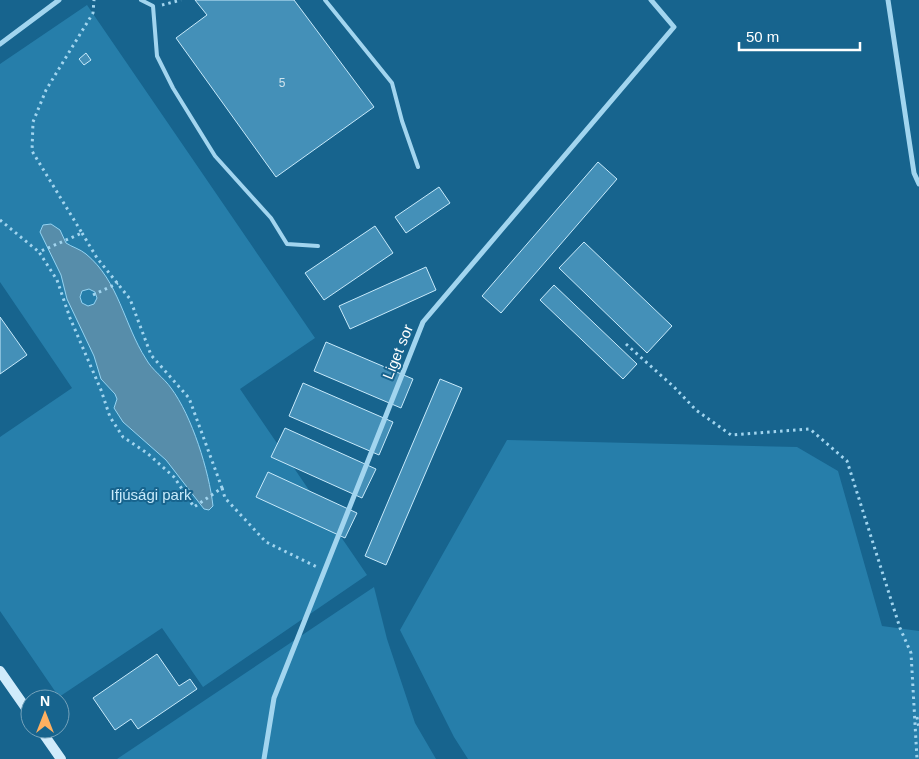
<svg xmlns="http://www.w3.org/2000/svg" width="919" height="759" font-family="Helvetica,sans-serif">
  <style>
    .green { fill: #267eaa }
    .water { fill: #578daa; stroke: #94d3f2; fill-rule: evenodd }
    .building { fill: #4490b8; stroke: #c8eafb }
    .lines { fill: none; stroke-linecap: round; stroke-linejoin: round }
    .path { stroke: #a2d5ef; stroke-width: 3; stroke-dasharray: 2.5 4; stroke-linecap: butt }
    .lane { stroke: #a2d5ef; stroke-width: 4 }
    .street { stroke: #a2d5ef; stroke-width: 5 }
    .secondary { stroke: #d0ebfb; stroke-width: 10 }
    .labels { text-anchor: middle; stroke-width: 4; stroke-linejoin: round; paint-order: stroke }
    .number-label { font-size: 12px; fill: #d0e3ed }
    .street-label { font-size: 15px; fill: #fff; stroke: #17648e }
    .park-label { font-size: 15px; fill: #c8eafb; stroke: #17648e }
  </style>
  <rect width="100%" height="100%" fill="#17648e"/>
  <g class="green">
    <path d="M87,5L315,338L240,389L367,575L203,687L162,628L59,697L0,611V437L72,388L0,282V64Z"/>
    <path d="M507,440L797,447L838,471L882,626L919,631V759H468L454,737L400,630Z"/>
    <path d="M374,587L387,639L415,723L436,759H117Z"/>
  </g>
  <path class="water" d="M51,224L60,230L66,243C72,247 80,249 86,254C119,281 124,325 146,359C152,370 164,378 171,388C192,416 209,471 213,506L209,510L204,509L166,460L123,422L114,408L117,399L115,394L101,379L94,356L67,299L61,275L40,232L43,225ZM89,289L95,292L97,298L94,304L88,306L82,303L80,297L82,291Z"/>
  <g class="building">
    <path d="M195,0H294L374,107L276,177L176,38L207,15Z"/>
    <path d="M86,53L91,60L84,65L79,59Z"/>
    <path d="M598,162L617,179L501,313L482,296Z"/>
    <path d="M439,187L450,203L406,233L395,217Z"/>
    <path d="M375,226L393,253L324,300L305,273Z"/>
    <path d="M584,242L672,326L647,353L559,268Z"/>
    <path d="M426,267L436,290L350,329L339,306Z"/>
    <path d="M554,285L637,364L623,379L540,300Z"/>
    <path d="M0,317L27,355L0,374Z"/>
    <path d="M326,342L413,379L401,408L314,371Z"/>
    <path d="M440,379L462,388L386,565L365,556Z"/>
    <path d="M303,383L393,422L379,455L289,416Z"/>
    <path d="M285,428L376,469L362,498L271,457Z"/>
    <path d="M268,472L357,513L345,538L256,497Z"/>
    <path d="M157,654L179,686L190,679L197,689L138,729L131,719L115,730L93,698Z"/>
  </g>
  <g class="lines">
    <g class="path">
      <path d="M162,5L181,0"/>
      <path d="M0,220L39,252"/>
      <path d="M82,233L97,258L130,299L151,355L189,398L222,488L194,507L174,477L147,453L123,437L110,417L101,390L70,318L57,280L39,252L82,233L32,151L33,122L46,90L93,13L94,0"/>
      <path d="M93,295L118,283"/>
      <path d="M626,344L674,387L696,410L731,435L810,429L847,461L900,628L911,653L917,759"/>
      <path d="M222,488L225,498L266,542L317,567"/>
      <path d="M917,717L919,729"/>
    </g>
    <g class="lane">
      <path d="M141,0L153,6L157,56L173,88L215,156L271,218L287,244L318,246"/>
      <path d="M325,0L392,83L402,121L418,167"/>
    </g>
    <g class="street">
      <path d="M888,0L914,173L919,184"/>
      <path d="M0,44L59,0"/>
      <path d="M264,759L274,698L423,322L674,27L651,0"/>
    </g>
    <g class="secondary">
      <path d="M0,671L30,714"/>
      <path d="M40,729L61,759"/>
    </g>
  </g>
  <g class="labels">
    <g class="number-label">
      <text x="282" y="87">5</text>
    </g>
    <g class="street-label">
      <text transform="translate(398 352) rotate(-68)" y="5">Liget sor</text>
    </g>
    <g class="park-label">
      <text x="151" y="500">Ifjúsági park</text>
    </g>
  </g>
  <g transform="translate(45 714)"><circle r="24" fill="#17648e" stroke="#74a2bb"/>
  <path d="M0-4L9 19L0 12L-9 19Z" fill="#ffb060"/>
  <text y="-8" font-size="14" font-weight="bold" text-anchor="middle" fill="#ffffff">N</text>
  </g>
  <path d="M739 42v8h121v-8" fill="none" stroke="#ffffff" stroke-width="2.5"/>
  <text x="746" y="42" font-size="15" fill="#ffffff" stroke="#17648e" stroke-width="4" paint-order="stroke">50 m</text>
</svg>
